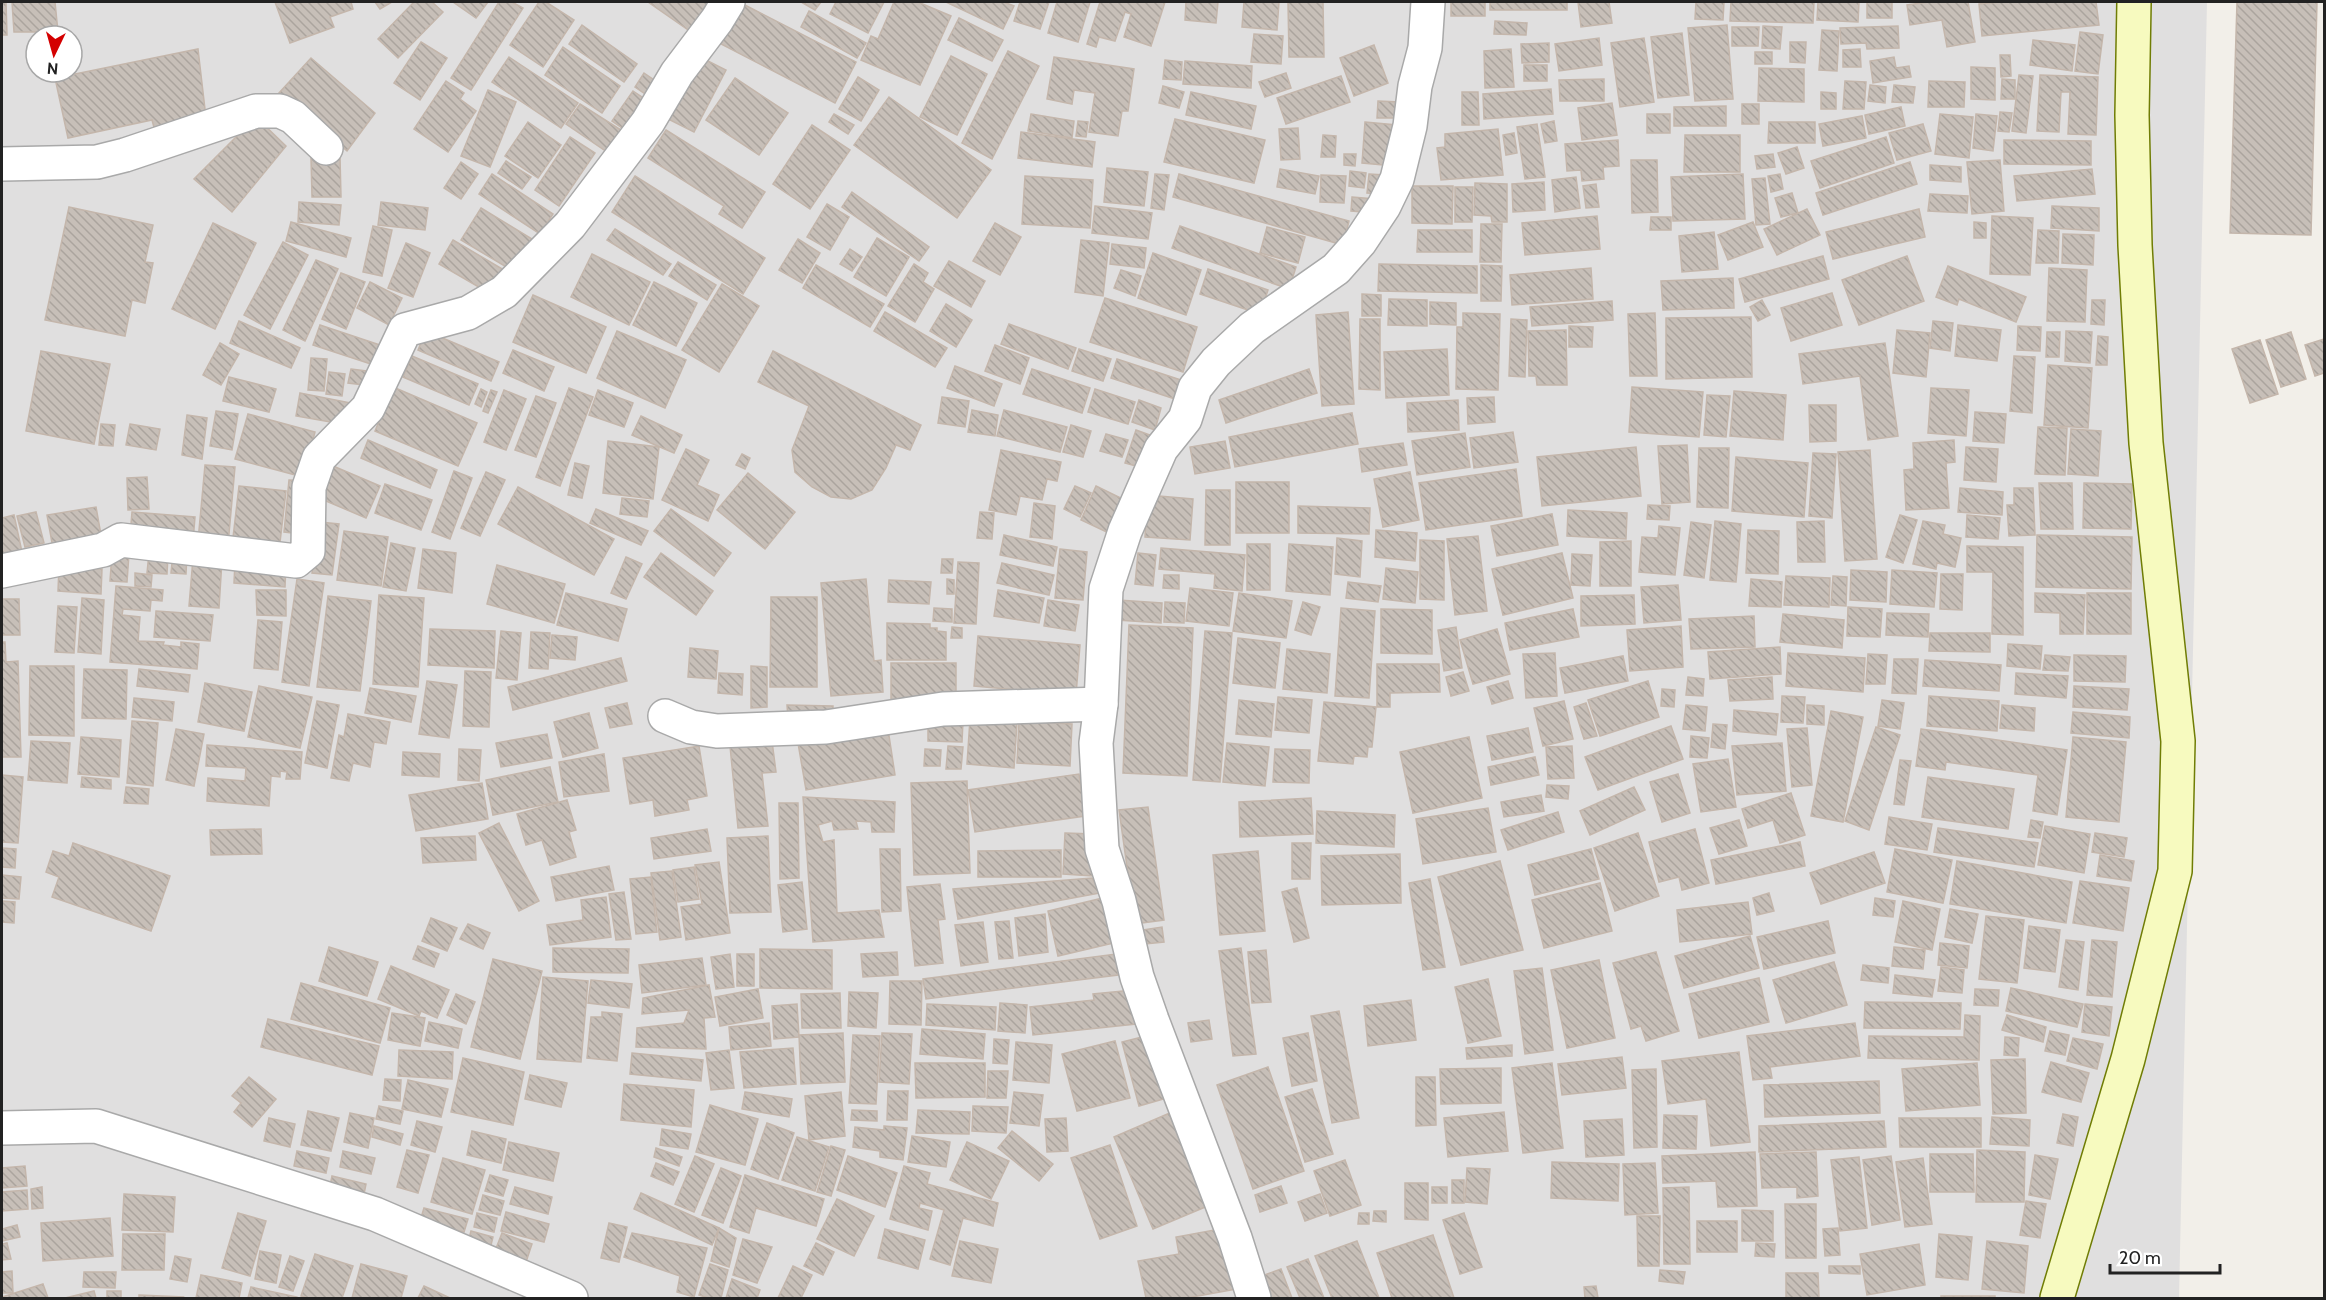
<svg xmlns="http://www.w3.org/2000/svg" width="2326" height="1300" font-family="Cabin,sans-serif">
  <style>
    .residential { fill: #e0dfdf; fill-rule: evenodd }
    .building { fill: url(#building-back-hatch); stroke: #c4b6ab; stroke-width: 1.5 }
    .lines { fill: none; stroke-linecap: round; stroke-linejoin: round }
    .street-casing { stroke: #a9a9a9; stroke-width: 36 }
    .secondary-casing { stroke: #707d05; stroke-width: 36 }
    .street { stroke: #fff; stroke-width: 33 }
    .secondary { stroke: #f7fabf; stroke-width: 33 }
  </style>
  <defs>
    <pattern id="building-back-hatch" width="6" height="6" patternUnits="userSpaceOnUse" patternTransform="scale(1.5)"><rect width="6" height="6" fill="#c7bfb8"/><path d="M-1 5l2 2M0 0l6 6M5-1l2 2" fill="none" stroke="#aba49e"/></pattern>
  </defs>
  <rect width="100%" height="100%" fill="#f2efe9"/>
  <path class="residential" d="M2,2H2207L2179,1298H2ZM36,36H72V72H36Z"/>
  <g class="building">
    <path d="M2,2H6L7,35H2Z"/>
    <path d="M12,2H55L58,32H14Z"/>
    <path d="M275,2H351L353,9L330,17L334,27L290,43Z"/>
    <path d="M375,2H392L380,9Z"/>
    <path d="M414,2H432L443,12L398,58L378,39Z"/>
    <path d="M453,2H488L476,18Z"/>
    <path d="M499,2H512L523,8L471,90L451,78Z"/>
    <path d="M539,2H546L574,20L543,67L510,45Z"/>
    <path d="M648,2H718L694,34Z"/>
    <path d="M801,2H821L815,10Z"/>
    <path d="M836,2H884L868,33L830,14Z"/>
    <path d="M894,2H918L951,16L920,85L861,60L871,36L878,39Z"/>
    <path d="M946,2H1004L1014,6L1003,29Z"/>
    <path d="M1020,2H1049L1040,29L1014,21Z"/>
    <path d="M1057,2H1090L1078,42L1048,33Z"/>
    <path d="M1100,2H1165L1151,46L1124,37L1131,14L1125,12L1115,41L1099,37L1096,47L1087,44Z"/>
    <path d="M1186,2H1218L1216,23L1185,20Z"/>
    <path d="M1244,2H1279L1277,30L1242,27Z"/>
    <path d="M1288,2H1323L1324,57H1289Z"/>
    <rect x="1451" y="2" width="34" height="14"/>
    <rect x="1490" y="2" width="77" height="8"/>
    <path d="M1578,2H1609L1612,23L1581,27Z"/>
    <path d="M1696,2H1724L1723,20L1695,19Z"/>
    <path d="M1731,2H1814L1813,23L1730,21Z"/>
    <path d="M1818,2H1859L1858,22L1817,20Z"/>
    <rect x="1867" y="2" width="25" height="16"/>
    <path d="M1928,2H1968L1975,42L1947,47L1942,20L1910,25L1907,5Z"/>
    <path d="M2000,2H2096L2099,25L1982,36L1979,4Z"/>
    <path d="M2237,2H2317L2311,235L2230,233Z"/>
    <path d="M741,3L856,62L835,103L721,44Z"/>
    <path d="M809,11L866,43L857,58L801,27Z"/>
    <path d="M959,18L1003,40L992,61L948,40Z"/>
    <path d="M1495,21L1527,23L1526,35L1494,34Z"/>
    <path d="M582,25L637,64L624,82L569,44Z"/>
    <path d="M1727,25L1733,99L1695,101L1688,28Z"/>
    <path d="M1763,26L1782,27L1780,49L1762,48Z"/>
    <path d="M1898,26L1899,48L1867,49L1866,43L1841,44L1840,28Z"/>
    <path d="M1732,27H1759L1758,46H1732Z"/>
    <path d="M1822,30L1839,31L1837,71L1819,70Z"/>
    <path d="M2080,32L2103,35L2098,74L2075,71Z"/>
    <path d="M1682,33L1689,95L1658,98L1651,37Z"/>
    <path d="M1254,34L1283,36L1281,64L1251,62Z"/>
    <path d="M1599,38L1602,65L1559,71L1555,44Z"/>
    <path d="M1644,38L1654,102L1620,107L1611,43Z"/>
    <path d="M2033,40L2075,45L2072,71L2030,65Z"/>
    <path d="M421,42L447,58L420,100L394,83Z"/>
    <path d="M1790,42H1806L1805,63L1790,62Z"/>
    <path d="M1549,43V62L1522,63L1521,44Z"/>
    <path d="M1374,45L1388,83L1354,96L1340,58Z"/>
    <path d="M563,47L620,86L602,113L545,75Z"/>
    <path d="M198,49L206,118L155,131L152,120L68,138L55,78Z"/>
    <path d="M1511,49L1514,87L1485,88L1484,51Z"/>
    <path d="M1860,49L1861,67H1843V50Z"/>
    <path d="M1008,51L1039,66L992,159L962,143Z"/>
    <rect x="1755" y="52" width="17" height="12"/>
    <path d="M696,55L726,70L694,132L664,117Z"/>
    <path d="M2000,55H2010L2011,76L2001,77Z"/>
    <path d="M951,56L987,74L957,135L920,117Z"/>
    <path d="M509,57L578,103L561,128L492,82Z"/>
    <path d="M1054,57L1134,69L1128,111H1122L1118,136L1089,132L1095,93L1074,90L1072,104L1047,99Z"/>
    <path d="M1894,57L1896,68L1909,66L1911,77L1873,83L1870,61Z"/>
    <path d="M311,58L375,113L347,151L279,93Z"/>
    <path d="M1165,60L1182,62L1181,80L1163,79Z"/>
    <path d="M1185,61L1252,66L1251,88L1183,84Z"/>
    <rect x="1524" y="65" width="23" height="16"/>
    <path d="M1971,67L1995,68V100L1971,99Z"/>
    <path d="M1759,68L1804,69V102L1758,101Z"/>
    <path d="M644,73L663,86L654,100L635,87Z"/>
    <path d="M1286,73L1291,88L1265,97L1259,82Z"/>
    <path d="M2019,75L2033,76L2026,133L2012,131Z"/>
    <path d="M2040,75L2098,77L2096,135L2068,134L2070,92H2061L2059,132L2037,131Z"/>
    <path d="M1341,76L1350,102L1286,124L1277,98Z"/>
    <path d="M858,77L879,90L861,121L839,109Z"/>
    <path d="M735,78L788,113L759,155L706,120Z"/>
    <path d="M1604,79V101H1560L1559,80Z"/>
    <path d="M2002,79L2015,80V99H2001Z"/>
    <path d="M446,81L464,93L460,99L476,111L448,152L414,129Z"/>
    <path d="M1845,81L1866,82L1864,109H1843Z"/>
    <path d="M1929,81L1965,82L1964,107H1928Z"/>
    <path d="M1870,85L1886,87L1885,103L1868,101Z"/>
    <path d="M1894,85L1915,87L1913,103L1892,102Z"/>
    <path d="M1163,86L1184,92L1179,108L1159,103Z"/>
    <path d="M1551,89L1553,114L1484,119L1483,94Z"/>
    <path d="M488,90L516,102L490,167L461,156Z"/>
    <path d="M633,91L645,99L625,130L612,121Z"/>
    <path d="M1191,92L1256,106L1251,129L1186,115Z"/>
    <path d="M1462,92H1478L1479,125H1462Z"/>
    <path d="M1821,92L1836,93V109H1821Z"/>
    <path d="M889,97L991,170L957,218L854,145Z"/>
    <path d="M1378,101L1400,102V118H1377Z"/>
    <path d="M1612,103L1617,135L1582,140L1578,108Z"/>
    <path d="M580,104L621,130L607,152L566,124Z"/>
    <rect x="1742" y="104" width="17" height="20"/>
    <path d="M1726,106V126H1674V107Z"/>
    <path d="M1901,107L1905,126L1869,134L1865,115Z"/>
    <path d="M2000,112L2012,113L2009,132L1998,131Z"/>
    <path d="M834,114L854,125L848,134L829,122Z"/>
    <path d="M1031,114L1074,121L1072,138L1028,131Z"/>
    <rect x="1647" y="114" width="23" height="19"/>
    <path d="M1940,114L1973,117L1969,158L1935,154Z"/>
    <path d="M1976,114L1997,116L1993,151L1973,148Z"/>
    <path d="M1862,116L1866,138L1823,146L1819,124Z"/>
    <path d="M256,117L286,146L232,212L194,179Z"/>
    <path d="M1175,119L1265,140L1254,183L1164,162Z"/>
    <path d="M1078,121L1088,122L1086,137L1076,136Z"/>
    <path d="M1554,121L1557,141L1545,143L1541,124Z"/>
    <path d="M528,122L561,145L538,178L505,156Z"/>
    <path d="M1365,122L1397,125L1394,166L1362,163Z"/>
    <path d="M1769,122H1815V143H1768Z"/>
    <path d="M1537,124L1545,177L1525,179L1517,127Z"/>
    <path d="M1923,124L1931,151L1897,160L1889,133Z"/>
    <path d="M812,125L850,150L810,209L773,184Z"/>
    <path d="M1298,128L1300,159L1281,160L1279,129Z"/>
    <path d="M1498,129L1503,175L1441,180L1437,148L1445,147V134Z"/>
    <path d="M666,130L765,192L742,228L719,214L724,206L648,158Z"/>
    <path d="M1021,132L1095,142L1092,167L1018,158Z"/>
    <path d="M1514,133L1517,153L1506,155L1503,135Z"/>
    <path d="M1323,135L1336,136L1335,157H1321Z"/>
    <path d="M1685,135H1740V172H1684Z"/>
    <path d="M570,137L595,153L559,206L535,190Z"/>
    <path d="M1886,137L1894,163L1820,188L1811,161Z"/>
    <path d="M1618,140L1619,166L1603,167L1604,179L1582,181L1581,170L1567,171L1565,144Z"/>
    <path d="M2004,140L2091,141V165L2004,164Z"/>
    <path d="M1797,147L1804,168L1786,174L1778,153Z"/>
    <path d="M1344,154H1356L1355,166L1344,165Z"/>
    <path d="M1773,154L1775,167L1757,169L1755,156Z"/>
    <path d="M340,157L341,197H312L311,158Z"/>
    <path d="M1631,160H1657L1658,212L1632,213Z"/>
    <path d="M2000,160L2004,211L1972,214L1967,162Z"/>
    <path d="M506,161L531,177L522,189L498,173Z"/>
    <path d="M461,162L478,174L461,199L444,188Z"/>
    <path d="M1910,162L1917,184L1823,215L1816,193Z"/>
    <path d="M1930,165L1961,167V182L1930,180Z"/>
    <path d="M1107,168L1148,172L1144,206L1104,202Z"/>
    <path d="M1280,169L1319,176L1315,194L1277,187Z"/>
    <path d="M2092,169L2095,194L2017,201L2014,176Z"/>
    <path d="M1350,171L1366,173L1364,188L1349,186Z"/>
    <path d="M492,174L553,214L540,234L479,194Z"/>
    <path d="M1155,174L1169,175L1164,210L1151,208Z"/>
    <path d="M1179,174L1349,221L1343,245L1173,197Z"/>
    <path d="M1369,174L1385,175L1384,194L1367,193Z"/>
    <path d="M1743,174L1745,219L1673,221L1671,177Z"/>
    <path d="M1780,174L1783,189L1771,192L1768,176Z"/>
    <path d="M1321,175L1346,176L1344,203L1320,202Z"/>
    <path d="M635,176L765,258L743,294L612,212Z"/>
    <path d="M1025,176L1093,180L1090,228L1022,224Z"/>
    <path d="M1576,177L1580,208L1555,212L1552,180Z"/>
    <path d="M1765,178L1770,224L1756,225L1752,179Z"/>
    <path d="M1544,182L1545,210L1513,212L1512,184Z"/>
    <path d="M1475,183L1507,184V222H1492L1491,216L1474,215Z"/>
    <path d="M1596,184L1599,207L1586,208L1583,186Z"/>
    <path d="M1412,186H1453L1452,224L1412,223Z"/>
    <path d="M1455,187H1473L1472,222H1455Z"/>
    <path d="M852,192L929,247L919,261L842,207Z"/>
    <path d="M1792,193L1798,213L1781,217L1775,198Z"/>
    <path d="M1930,194L1968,196L1967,213L1928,211Z"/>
    <path d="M1352,197L1375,199V213L1351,211Z"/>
    <path d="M299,202L341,205L339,225L298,222Z"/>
    <path d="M381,202L428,208L425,230L378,225Z"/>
    <path d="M827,204L849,217L830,250L807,237Z"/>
    <path d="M1095,206L1152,213L1148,239L1092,233Z"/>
    <path d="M2052,206L2099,208V231L2051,228Z"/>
    <path d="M69,207L153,225L145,262L153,263L145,303L132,300L125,336L45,320Z"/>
    <path d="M481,208L532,239L513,271L461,240Z"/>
    <path d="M1807,209L1820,235L1777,255L1764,229Z"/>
    <path d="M1919,209L1925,237L1833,259L1826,232Z"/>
    <path d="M1597,216L1600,249L1525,255L1522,223Z"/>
    <path d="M1992,216L2033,218L2030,275L1990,274Z"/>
    <path d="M1651,217H1671V230H1650Z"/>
    <path d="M291,222L351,238L346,257L286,241Z"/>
    <path d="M1753,222L1763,247L1728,260L1718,235Z"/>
    <path d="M1974,222L1986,223V238H1974Z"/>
    <path d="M213,223L256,243L215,329L172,309Z"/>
    <path d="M995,223L1021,237L1000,275L973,261Z"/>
    <path d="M1481,224H1502L1501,262H1480Z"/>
    <path d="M373,226L392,230L382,276L363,272Z"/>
    <path d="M1180,226L1296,267L1289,289L1172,248Z"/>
    <path d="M1267,227L1305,237L1298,263L1260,253Z"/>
    <path d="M615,229L671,264L663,275L607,240Z"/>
    <path d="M1418,230H1472V252H1417Z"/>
    <path d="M2038,230L2059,231L2058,263H2036Z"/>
    <path d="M1714,232L1718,269L1682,272L1679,236Z"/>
    <path d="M2063,234L2094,235L2093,265L2062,263Z"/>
    <path d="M877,238L909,257L886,296L854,277Z"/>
    <path d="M798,239L820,253L802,283L779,270Z"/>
    <path d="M453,240L504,270L489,293L439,264Z"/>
    <path d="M1081,240L1109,243L1103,296L1075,292Z"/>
    <path d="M283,242L308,255L270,329L244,315Z"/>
    <path d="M406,243L430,253L413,297L388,288Z"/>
    <path d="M1112,244L1146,248L1144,268L1110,264Z"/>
    <path d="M850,249L862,257L852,271L840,264Z"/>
    <path d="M1153,253L1201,270L1186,315L1138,298Z"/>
    <path d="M592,254L650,282L629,325L571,297Z"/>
    <path d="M1823,256L1829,279L1745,302L1739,279Z"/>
    <path d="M1907,256L1924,301L1859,325L1842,280Z"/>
    <path d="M316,260L338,269L305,341L283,330Z"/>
    <path d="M949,261L985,281L971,307L934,286Z"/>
    <path d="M678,262L716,285L707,300L669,276Z"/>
    <path d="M914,264L928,273L923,282L934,289L915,322L888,306Z"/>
    <path d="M1379,264L1477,266V293L1378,291Z"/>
    <path d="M816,265L884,304L870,327L803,288Z"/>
    <path d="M1481,265L1502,266L1501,301H1481Z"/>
    <path d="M1948,266L2026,297L2016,322L1959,299L1957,305L1936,297Z"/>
    <path d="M1591,268L1593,299L1512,305L1510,275Z"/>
    <path d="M2049,268L2087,270L2085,322L2047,321Z"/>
    <path d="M1208,269L1268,290L1260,314L1200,294Z"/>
    <path d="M1121,270L1141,276L1135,296L1114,288Z"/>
    <path d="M341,273L365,282L346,329L322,319Z"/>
    <path d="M1733,278L1734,308L1663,310L1661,281Z"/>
    <path d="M370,282L402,298L389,325L357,308Z"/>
    <path d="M654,282L697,303L676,346L633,325Z"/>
    <path d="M722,284L759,306L719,372L682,350Z"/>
    <path d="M1832,293L1842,325L1791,341L1781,308Z"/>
    <path d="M1362,294L1381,295V316H1362Z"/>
    <path d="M533,295L606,327L586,373L513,342Z"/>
    <path d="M1105,298L1197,327L1183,372L1090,342Z"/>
    <path d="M1389,299L1427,300V326L1388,325Z"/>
    <path d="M1762,300L1770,315L1758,321L1750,307Z"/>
    <path d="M2092,300H2105L2104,325L2091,324Z"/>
    <path d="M1612,301L1613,320L1532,326L1530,307Z"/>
    <path d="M1430,302L1456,303V325L1430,324Z"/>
    <path d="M946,304L972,320L956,347L930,331Z"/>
    <path d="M885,312L947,348L935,367L874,331Z"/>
    <path d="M1348,312L1354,404L1322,406L1316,315Z"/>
    <path d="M1463,313L1500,314L1498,390L1456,389L1457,327H1463Z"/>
    <path d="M1655,313L1657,376H1630L1628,314Z"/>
    <path d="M1751,317L1752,377L1666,379V318Z"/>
    <path d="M1360,319H1380V390L1359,389Z"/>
    <path d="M1511,319L1527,320L1525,377L1509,376Z"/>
    <path d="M239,321L300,348L291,368L230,343Z"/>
    <path d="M1933,321L1953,323L1950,351L1930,348Z"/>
    <path d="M1009,324L1076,348L1068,369L1001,344Z"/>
    <path d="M320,325L386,347L380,367L313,345Z"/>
    <path d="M1958,325L2001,330L1997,361L1955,356Z"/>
    <path d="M1569,326L1593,327L1592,347H1569Z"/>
    <path d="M2018,326L2041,327L2040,351L2017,350Z"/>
    <path d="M1566,330L1567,385H1537L1536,376H1529L1528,331Z"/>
    <path d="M1897,330L1930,333L1926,377L1893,373Z"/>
    <path d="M426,331L499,362L491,381L418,350Z"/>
    <path d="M617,331L686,360L665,408L597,378Z"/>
    <path d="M2066,331L2092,332L2090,363L2065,361Z"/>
    <path d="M2047,332H2060L2059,357H2046Z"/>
    <path d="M2291,332L2306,379L2281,387L2266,340Z"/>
    <path d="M2098,336L2108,337L2107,365H2096Z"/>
    <path d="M2324,339V373L2315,376L2305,345Z"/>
    <path d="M2260,340L2278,394L2250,403L2232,349Z"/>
    <path d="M220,343L239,354L221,385L203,375Z"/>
    <path d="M1885,343L1898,436L1868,440L1860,376L1803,384L1799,354Z"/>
    <path d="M995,345L1029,358L1020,384L985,371Z"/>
    <path d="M1079,349L1111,359L1103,381L1072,371Z"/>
    <path d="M1447,349L1449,395L1386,398L1384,352Z"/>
    <path d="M513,350L554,367L544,391L503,373Z"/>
    <path d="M41,351L110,364L94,444L26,431Z"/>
    <path d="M773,351L921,425L910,450L896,445L886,468L872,490L851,499L831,497L812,487L795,472L792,450L809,406L758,382Z"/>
    <path d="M412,356L478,384L469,405L403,377Z"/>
    <path d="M2014,356L2035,357L2032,413L2010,411Z"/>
    <path d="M311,358L327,359L324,391L308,390Z"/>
    <path d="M1117,359L1184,381L1178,400L1111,378Z"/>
    <path d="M2048,365L2092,368L2088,428L2044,425Z"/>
    <path d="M955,366L1002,384L994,406L947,388Z"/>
    <path d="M351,369L374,372L372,386L348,383Z"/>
    <path d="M1032,369L1090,388L1082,413L1023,394Z"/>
    <path d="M1309,369L1317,393L1226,423L1219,400Z"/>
    <path d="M329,372L345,374L342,396L326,394Z"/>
    <path d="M229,377L276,389L269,412L223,401Z"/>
    <path d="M393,387L477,423L458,466L375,431Z"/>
    <path d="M1632,387L1703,392L1699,437L1629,432Z"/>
    <path d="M569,388L593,397L560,486L536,477Z"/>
    <path d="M1931,388L1969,390L1966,436L1928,433Z"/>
    <path d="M481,389L487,392L481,407L475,404Z"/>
    <path d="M1095,389L1135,402L1128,424L1088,412Z"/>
    <path d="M491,390L497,392L488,413L483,411Z"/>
    <path d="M504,390L526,399L506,450L484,442Z"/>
    <path d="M598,390L633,403L624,427L589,415Z"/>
    <path d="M1734,391L1786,395L1783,440L1730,436Z"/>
    <path d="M300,393L351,403L347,425L296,416Z"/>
    <path d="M1707,395L1730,396L1726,437L1704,435Z"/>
    <path d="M536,396L556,403L536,457L515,450Z"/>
    <path d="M942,397L969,401L965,427L938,423Z"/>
    <path d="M1494,397L1495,422L1468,424L1467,398Z"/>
    <path d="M1139,400L1161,408L1155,430L1132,422Z"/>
    <path d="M1458,400L1459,430L1408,432L1407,403Z"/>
    <path d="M1809,405H1836V441L1810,442Z"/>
    <path d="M972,410L998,415L995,436L968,432Z"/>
    <path d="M1004,410L1067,427L1060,452L997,436Z"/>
    <path d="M216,411L238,414L232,450L210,446Z"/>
    <path d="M1975,412L2006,414L2004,443L1973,441Z"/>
    <path d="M1352,413L1358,444L1235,467L1229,437Z"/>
    <path d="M248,414L315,432L303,477L235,459Z"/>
    <path d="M187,415L207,418L202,459L182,455Z"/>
    <path d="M641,416L682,435L674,453L632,435Z"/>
    <path d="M101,424L115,425L113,446L99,445Z"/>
    <path d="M130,424L160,429L156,450L126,445Z"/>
    <path d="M1071,425L1091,431L1083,457L1063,452Z"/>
    <path d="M2038,427L2067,428L2065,475L2035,474Z"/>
    <path d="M2071,429L2101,431L2098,476L2068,474Z"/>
    <path d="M1136,430L1158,438L1147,469L1125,463Z"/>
    <path d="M1513,432L1518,462L1474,468L1470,438Z"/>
    <path d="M1465,433L1470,467L1417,475L1412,441Z"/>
    <path d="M1106,434L1128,440L1122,457L1100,451Z"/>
    <path d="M368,440L437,470L430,488L361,458Z"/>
    <path d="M1954,440L1955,462L1946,463L1949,508L1906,510L1904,470L1914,469L1913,443Z"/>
    <path d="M608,441L659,447L653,499L603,493Z"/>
    <path d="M1225,441L1230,468L1195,474L1190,447Z"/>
    <path d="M1403,443L1407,465L1362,472L1359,449Z"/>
    <path d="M1687,445L1690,502L1662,504L1658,446Z"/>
    <path d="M1636,447L1641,496L1542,506L1537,457Z"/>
    <path d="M1966,447L1998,449L1996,482L1964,480Z"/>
    <path d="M1699,448H1729L1728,508L1697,507Z"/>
    <path d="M686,449L709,460L697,485L719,495L708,521L662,500Z"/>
    <path d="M1001,450L1061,462L1057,481L1047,479L1042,500L1020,496L1016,515L989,510Z"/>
    <path d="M1870,450L1877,559L1845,561L1838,452Z"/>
    <path d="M1813,453L1836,454L1832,518L1809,516Z"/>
    <path d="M742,454L750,458L745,469L736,465Z"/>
    <path d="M1736,457L1808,463L1804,517L1732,511Z"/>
    <path d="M326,463L380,486L366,518L312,495Z"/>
    <path d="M575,463L589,466L582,498L568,495Z"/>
    <path d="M205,465L235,467L228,545L198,541Z"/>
    <path d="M1516,469L1522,516L1426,530L1419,483Z"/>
    <path d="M454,471L472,478L450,539L432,532Z"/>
    <path d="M486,472L505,480L480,536L461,528Z"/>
    <path d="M1410,472L1419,520L1383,527L1374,479Z"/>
    <path d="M748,473L795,512L765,549L717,510Z"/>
    <path d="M147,477L149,509L128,510L127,478Z"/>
    <path d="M289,480L305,481L301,534L284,532Z"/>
    <rect x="1236" y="482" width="53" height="51"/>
    <path d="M2039,483H2072L2073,529H2041Z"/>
    <path d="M2084,483L2132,484L2131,529L2083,528Z"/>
    <path d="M385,484L432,500L421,530L375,513Z"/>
    <path d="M239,486L286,491L279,551L232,546Z"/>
    <path d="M1075,486L1091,493L1080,517L1064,509Z"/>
    <path d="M1096,486L1129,502L1113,535L1081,520Z"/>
    <path d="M518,487L614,539L594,575L498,524Z"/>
    <path d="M1960,488L2003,492L2002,515L1958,512Z"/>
    <path d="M2014,488H2033L2035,535L2009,536L2007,505H2014Z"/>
    <path d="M1206,490H1230V545H1205Z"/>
    <path d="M1147,495L1193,499L1190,540L1145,537Z"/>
    <path d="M622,498L649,501L647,517L620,514Z"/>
    <path d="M1034,503L1055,506L1052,539L1030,537Z"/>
    <path d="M1648,505L1670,506L1669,520L1647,519Z"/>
    <path d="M1298,506L1370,508L1369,534L1298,533Z"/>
    <path d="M96,507L103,546L54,554L47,515Z"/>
    <path d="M596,509L648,531L641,545L590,523Z"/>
    <path d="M671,509L731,553L714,576L654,531Z"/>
    <path d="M1568,510L1627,513L1626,539L1567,536Z"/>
    <path d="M36,512L44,543L25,547L17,516Z"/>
    <path d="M132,512L195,517L193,541L130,536Z"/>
    <path d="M980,512L994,513L992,539L977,538Z"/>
    <path d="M1552,514L1558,545L1497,556L1491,526Z"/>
    <path d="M14,515L22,552L2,556V518Z"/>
    <path d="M1900,515L1917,520L1903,563L1886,557Z"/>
    <path d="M1967,515L2000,518L1998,539L1966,537Z"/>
    <path d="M1715,521L1741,524L1736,582L1710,580Z"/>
    <path d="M1824,521L1825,562H1798L1797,522Z"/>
    <path d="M1923,521L1945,525L1943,534L1961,538L1955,567L1937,563L1936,569L1913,564Z"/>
    <path d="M320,522L339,524L332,575L312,573Z"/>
    <path d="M1691,522L1711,525L1704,578L1684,575Z"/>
    <path d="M1659,526L1680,528L1675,575L1639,572L1642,537L1658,538Z"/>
    <path d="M1376,530L1417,533L1415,561L1375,557Z"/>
    <path d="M1748,530L1779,531L1778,574L1746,573Z"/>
    <path d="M344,531L388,537L381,586L337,580Z"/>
    <path d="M1004,535L1057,547L1053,566L1000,555Z"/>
    <path d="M2037,535L2132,537L2131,589L2036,587Z"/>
    <path d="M1478,536L1487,611L1455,615L1447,539Z"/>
    <path d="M1337,538L1362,541L1360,577L1335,574Z"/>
    <path d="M1420,540L1444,541V600L1420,599Z"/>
    <path d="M1631,541V586H1600V542Z"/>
    <path d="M391,543L415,548L406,591L383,587Z"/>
    <rect x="1247" y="544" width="23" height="46"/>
    <path d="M1289,544L1333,547L1330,595L1286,591Z"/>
    <path d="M1967,546L2023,547V635L1992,634L1993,572H1967Z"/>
    <path d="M1161,548L1245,555L1242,591L1214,588L1215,574L1159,569Z"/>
    <path d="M423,549L456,553L452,593L418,588Z"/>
    <path d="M1060,549L1087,552L1083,600L1055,598Z"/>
    <path d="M112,553L129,554L127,582L110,581Z"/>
    <path d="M149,553L168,555L167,574L147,573Z"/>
    <path d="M173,553L187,554L186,574L171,573Z"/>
    <path d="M661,553L713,591L696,615L644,577Z"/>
    <path d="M1138,553L1156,555L1153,586L1135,584Z"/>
    <path d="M1562,553L1573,598L1503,615L1492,569Z"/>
    <path d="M1572,554L1592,555L1590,586L1571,585Z"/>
    <path d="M626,557L642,564L626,599L611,593Z"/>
    <path d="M193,558L222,560L219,608L189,606Z"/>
    <path d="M942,559H953L952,573H941Z"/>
    <path d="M235,562L286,565L285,587L234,583Z"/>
    <path d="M958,562L979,563L976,624L954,623Z"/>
    <path d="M1002,563L1054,575L1049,595L997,583Z"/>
    <path d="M497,565L565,584L554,623L487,604Z"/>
    <path d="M59,566L102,569L101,594L58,591Z"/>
    <path d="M1386,568L1418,572L1415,603L1383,599Z"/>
    <path d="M1851,570L1887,572L1886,602L1850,600Z"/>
    <path d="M1892,570L1937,573L1934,607L1890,604Z"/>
    <path d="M135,573L152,575L151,587L135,586Z"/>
    <path d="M1941,574H1963L1962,610L1940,609Z"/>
    <path d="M1164,575H1179V589L1163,588Z"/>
    <path d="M1786,576L1830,578L1829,607L1784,605Z"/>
    <path d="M1833,576L1847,577L1846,606L1831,605Z"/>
    <path d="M297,579L324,583L309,686L282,682Z"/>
    <path d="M866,579L874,661L881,660L883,692L831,696L821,583Z"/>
    <path d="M947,579L954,580V594H947Z"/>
    <path d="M1751,579L1782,582L1781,607L1749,606Z"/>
    <path d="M889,580L931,582L929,604L888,602Z"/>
    <path d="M1348,582L1381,586L1378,602L1346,598Z"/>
    <path d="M1678,585L1681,620L1644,623L1641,587Z"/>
    <path d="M116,586L163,590L162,601L151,600L150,611L123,609L122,615L140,617L138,641L164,642L163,645L181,647V642L199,644L197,669L110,662Z"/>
    <path d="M1190,588L1233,593L1229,626L1186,621Z"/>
    <path d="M256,590H286V616L257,615Z"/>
    <path d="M998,590L1044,598L1039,623L994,616Z"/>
    <path d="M566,593L627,609L618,641L557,625Z"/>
    <path d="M1239,593L1292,601L1286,638L1233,631Z"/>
    <path d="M2035,593L2085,595L2083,634H2060V613L2035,612Z"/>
    <rect x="2087" y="593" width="44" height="41"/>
    <path d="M379,595L424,598L418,687L373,684Z"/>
    <path d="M1634,595L1635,624L1581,626V596Z"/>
    <path d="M328,596L371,601L360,691L317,687Z"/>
    <path d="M771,597H817V687H770Z"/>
    <path d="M82,598L104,600L101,654L78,652Z"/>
    <path d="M2,599H19L20,635H2Z"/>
    <path d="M1048,600L1079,605L1075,631L1044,626Z"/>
    <path d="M1118,600L1162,603L1161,623L1117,620Z"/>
    <path d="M1165,602L1185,603L1184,623L1164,622Z"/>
    <path d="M1303,602L1320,607L1311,635L1295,630Z"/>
    <path d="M58,606L77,607L74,653L55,652Z"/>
    <path d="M1848,607L1882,609L1880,637L1847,636Z"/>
    <path d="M934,608L952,609V622L933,621Z"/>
    <path d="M1341,608L1375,611L1369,698L1335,696Z"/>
    <path d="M1381,609L1432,610V654L1381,653Z"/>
    <path d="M1573,609L1579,637L1510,650L1505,623Z"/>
    <path d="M156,611L213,615L210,641L154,637Z"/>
    <path d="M1887,613L1929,614L1928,637L1886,635Z"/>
    <path d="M1783,614L1844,620L1842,648L1780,642Z"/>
    <path d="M1754,616L1755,647L1691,649L1689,619Z"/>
    <path d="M258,620L282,622L278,670L254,668Z"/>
    <path d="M887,623L930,624V628H937V631L946,632V660H887Z"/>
    <path d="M1129,625L1193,628L1187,776L1123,773Z"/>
    <path d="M1681,626L1683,667L1630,671L1627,630Z"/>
    <path d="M952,627L962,628V638H951Z"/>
    <path d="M1456,627L1462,668L1444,671L1438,630Z"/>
    <path d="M430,629L495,631L494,668L428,665Z"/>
    <path d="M1497,629L1510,674L1473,684L1460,640Z"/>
    <path d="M501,631L521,633L517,680L496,678Z"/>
    <path d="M1205,631L1232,633L1220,782L1193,780Z"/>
    <path d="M531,632L550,633L548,669L529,668Z"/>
    <path d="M1930,633H1990V652L1929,651Z"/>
    <path d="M552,635L577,637L575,660L550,658Z"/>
    <path d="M978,636L1080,645L1076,695L974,686Z"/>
    <path d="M1238,638L1280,643L1275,688L1233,683Z"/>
    <path d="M2,642H5L6,662L18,661L21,757H2Z"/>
    <path d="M2008,644L2042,646L2040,669L2007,666Z"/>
    <path d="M1780,647L1781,674L1710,679L1708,652Z"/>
    <path d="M690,648L718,651L716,679L688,677Z"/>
    <path d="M1287,649L1330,654L1327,693L1283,689Z"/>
    <path d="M1555,653L1557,696L1526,698L1523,654Z"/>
    <path d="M1788,653L1865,658L1863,692L1786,686Z"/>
    <path d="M1868,654L1887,655L1885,684H1866Z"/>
    <path d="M2045,655L2070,657L2068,671L2043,670Z"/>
    <path d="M2074,655L2126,656L2125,682L2074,681Z"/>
    <path d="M1623,656L1628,681L1565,693L1560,668Z"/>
    <path d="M621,658L627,681L513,710L508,687Z"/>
    <path d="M1894,659H1918L1916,694L1892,693Z"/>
    <path d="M1925,660L2001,665L1999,691L1923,686Z"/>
    <path d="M891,663H956V701L891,700Z"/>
    <path d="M1377,664H1439L1440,692L1390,693V707H1377Z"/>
    <path d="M30,666H74V736L29,735Z"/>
    <path d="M751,666L767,667V707L751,708Z"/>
    <path d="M84,669L127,670L126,719L82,718Z"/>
    <path d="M139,669L190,675L188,692L137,686Z"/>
    <path d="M465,671L491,672L489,727L463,726Z"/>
    <path d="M1463,672L1469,691L1451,696L1446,677Z"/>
    <path d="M719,673L743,674L742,695L718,693Z"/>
    <path d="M2016,673L2068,676L2066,698L2015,694Z"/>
    <path d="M1688,677L1704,679L1703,696L1686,695Z"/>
    <path d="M1772,677L1773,699L1730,701L1728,680Z"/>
    <path d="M427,681L457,685L449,738L419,734Z"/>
    <path d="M1508,681L1513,698L1492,704L1487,687Z"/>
    <path d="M1648,681L1659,717L1600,736L1588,700Z"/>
    <path d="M205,683L252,692L244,731L198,722Z"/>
    <path d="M259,686L312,697L300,748L248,737Z"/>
    <path d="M2074,686L2129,689L2127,710L2073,707Z"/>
    <path d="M370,688L416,696L411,722L365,713Z"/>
    <path d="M1662,689L1675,690L1674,707L1661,706Z"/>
    <path d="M1782,696L1805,697L1803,723L1781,722Z"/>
    <path d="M1929,696L1999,701L1997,731L1927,726Z"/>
    <path d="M1278,697L1312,700L1309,733L1275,730Z"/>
    <path d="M134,698L174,702L172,721L132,717Z"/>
    <path d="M1239,700L1274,704L1271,737L1236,734Z"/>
    <path d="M1882,700L1904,703L1900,729L1878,726Z"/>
    <path d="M317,701L339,705L327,768L305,763Z"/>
    <path d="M1564,701L1573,739L1543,746L1534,708Z"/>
    <path d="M1324,702L1376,707L1372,747H1368L1367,757L1354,756L1353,764L1318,761Z"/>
    <path d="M627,703L632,724L610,728L605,708Z"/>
    <path d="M1586,703L1597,736L1584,739L1574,707Z"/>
    <path d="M787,705L833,706V718H788Z"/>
    <path d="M1686,705L1707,707L1705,731L1683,729Z"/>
    <path d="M1807,705L1824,706V725L1807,724Z"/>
    <path d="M2002,705L2035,708L2034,731L2000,728Z"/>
    <path d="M1734,710L1778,714L1776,735L1733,731Z"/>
    <path d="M1831,711L1863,717L1843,822L1811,816Z"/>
    <path d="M2073,712L2130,717L2129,738L2071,733Z"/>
    <path d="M589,713L598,748L563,757L554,722Z"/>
    <path d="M348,714L390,722L386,744L374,742L370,767L353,763L349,781L331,778L339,735L344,737Z"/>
    <path d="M970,719L1017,723L1014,768L967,764Z"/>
    <path d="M928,720L963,721L962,742L928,741Z"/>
    <path d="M132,721L158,723L153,786L127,783Z"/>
    <path d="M1019,721L1072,724L1070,766L1017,763Z"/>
    <path d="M1713,724L1727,725L1725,749L1711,747Z"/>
    <path d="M1671,726L1683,759L1598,790L1585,757Z"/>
    <path d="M1876,727L1900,735L1869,830L1845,821Z"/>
    <path d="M1528,728L1533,752L1492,760L1487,736Z"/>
    <path d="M1807,728L1812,785L1792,787L1787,729Z"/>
    <path d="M176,729L204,734L194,786L166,780Z"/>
    <path d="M888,729L895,775L806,790L798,743Z"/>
    <path d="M1921,729L2067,750L2057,815L2033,811L2038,775L1946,762L1945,770L1916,766Z"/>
    <path d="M547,734L552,758L501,767L496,743Z"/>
    <path d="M1691,736L1709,738L1707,758L1690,757Z"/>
    <path d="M81,737L121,740L119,777L78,774Z"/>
    <path d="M1469,737L1482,798L1413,813L1400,752Z"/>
    <path d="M2073,737L2126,742L2119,822L2066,817Z"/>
    <path d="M31,741L70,743L67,783L28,780Z"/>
    <path d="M772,741L776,772L762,773L768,826L738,828L730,746Z"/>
    <path d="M1227,743L1269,747L1265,786L1223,782Z"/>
    <path d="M1782,743L1786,791L1737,795L1732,746Z"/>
    <path d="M207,745L302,752L300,779H286L287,772L280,771V777L271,776L269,806L207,801L208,778L245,781L246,768L206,766Z"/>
    <path d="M699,746L707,796L687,800L689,810L655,816L653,800L630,804L623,758Z"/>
    <path d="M948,746L963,747L961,769H946Z"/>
    <path d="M1572,746L1574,778L1548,779L1546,747Z"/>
    <path d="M459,749L481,750L479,781L458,780Z"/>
    <path d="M925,749L941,750L940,766H924Z"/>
    <path d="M1275,749L1310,750L1309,783L1273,782Z"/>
    <path d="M403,752L440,754L439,777L402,775Z"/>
    <path d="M604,754L609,791L564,797L559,762Z"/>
    <path d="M1535,757L1539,775L1491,785L1488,767Z"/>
    <path d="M1728,759L1736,807L1701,812L1693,764Z"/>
    <path d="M1900,760L1911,761L1904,805L1894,804Z"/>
    <path d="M550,767L558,802L493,815L486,780Z"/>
    <path d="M1079,774L1085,816L975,832L968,790Z"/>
    <path d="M1678,774L1690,813L1662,822L1650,782Z"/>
    <path d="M2,775L23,777L18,843L2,842Z"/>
    <path d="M82,777L111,780V789L81,787Z"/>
    <path d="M1928,777L2014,789L2008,829L1922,817Z"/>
    <path d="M967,781L970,873L914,875L911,783Z"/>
    <path d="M482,783L488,819L416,831L409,795Z"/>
    <path d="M1547,785L1569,786L1568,799L1546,797Z"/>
    <path d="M126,787L149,789L148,804L124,803Z"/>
    <path d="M1634,787L1645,810L1590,835L1580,811Z"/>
    <path d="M1791,793L1805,835L1780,843L1773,820L1748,828L1742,809Z"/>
    <path d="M1541,795L1544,811L1504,817L1501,802Z"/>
    <path d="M803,797L895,802L894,832H872L871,822L856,821L858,829L834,830L832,821L818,825L823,842L834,840L837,913L879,910L884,937L813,942Z"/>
    <path d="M1311,798L1313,834L1240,837L1239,802Z"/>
    <path d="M567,800L576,830L569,832L576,857L550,865L542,840L526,845L517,814Z"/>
    <path d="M779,803H798L799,878L780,879Z"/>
    <path d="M1148,807L1164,920L1135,924L1119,810Z"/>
    <path d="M1488,808L1496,852L1423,864L1416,819Z"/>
    <path d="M1317,811L1395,815L1394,847L1316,843Z"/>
    <path d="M1558,812L1564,832L1508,850L1501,830Z"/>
    <path d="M1889,817L1932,824L1927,850L1885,844Z"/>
    <path d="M1739,820L1747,846L1719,854L1710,828Z"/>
    <path d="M2031,820L2043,822L2040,838L2028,837Z"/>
    <path d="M499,823L539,901L519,911L479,833Z"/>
    <path d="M2045,826L2090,834L2084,873L2038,865Z"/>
    <path d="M1938,828L2038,843L2034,867L1934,852Z"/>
    <path d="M261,829L262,854L211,855L210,830Z"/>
    <path d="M707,829L711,851L654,859L651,838Z"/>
    <path d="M1695,829L1709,883L1682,890L1679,877L1659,882L1649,842Z"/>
    <path d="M1065,833L1094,834L1093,876L1063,874Z"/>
    <path d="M1638,833L1659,896L1615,911L1594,848Z"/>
    <path d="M2095,833L2127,838L2124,857L2092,852Z"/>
    <path d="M475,836L476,860L423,863L421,838Z"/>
    <path d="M768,836L771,912L730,913L727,838Z"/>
    <path d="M1800,842L1805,866L1716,884L1711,860Z"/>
    <path d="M73,843L170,876L151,931L52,897L59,877L46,872L53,851L69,856Z"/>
    <path d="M1292,843H1311L1310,879H1292Z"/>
    <path d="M2,848L16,849L15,868L2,867Z"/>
    <path d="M880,849H900L901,911L882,912Z"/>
    <path d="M1591,849L1599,879L1535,895L1528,865Z"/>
    <path d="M1895,849L1952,860L1943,903L1887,892Z"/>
    <path d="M1061,850V877H978V851Z"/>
    <path d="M1258,851L1265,931L1220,935L1213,855Z"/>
    <path d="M1874,852L1885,883L1821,904L1810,873Z"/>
    <path d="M1400,854L1401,903L1322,905L1321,856Z"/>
    <path d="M2100,855L2134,861L2131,881L2097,876Z"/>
    <path d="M1500,861L1523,950L1461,965L1438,877Z"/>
    <path d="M1957,861L2072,882L2066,923L1950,904Z"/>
    <path d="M719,862L730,933L686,940L681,907L702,904L695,865Z"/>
    <path d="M609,866L614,890L556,901L551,877Z"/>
    <path d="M694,867L699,899L678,902L673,870Z"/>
    <path d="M672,871L681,937L660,940L651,873Z"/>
    <path d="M2,875L21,877L19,899L2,898Z"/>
    <path d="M651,877L657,932L636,934L630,879Z"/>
    <path d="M1092,878L1100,893L958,919L953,889Z"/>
    <path d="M1430,879L1445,967L1423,970L1409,883Z"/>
    <path d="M2080,881L2129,888L2123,931L2073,923Z"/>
    <path d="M802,882L807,929L783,932L778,885Z"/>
    <path d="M1600,883L1612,931L1544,948L1532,900Z"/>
    <path d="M940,884L945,919L938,920L943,963L915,966L907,887Z"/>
    <path d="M1297,888L1309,938L1294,942L1282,892Z"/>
    <path d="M624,892L631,939L616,940L609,894Z"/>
    <path d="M1769,893L1774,911L1757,915L1753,898Z"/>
    <path d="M606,897L611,937L550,945L547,925L583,920L581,900Z"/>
    <path d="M1107,897L1118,942L1058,956L1048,911Z"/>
    <path d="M1875,898L1895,901L1893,917L1873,915Z"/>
    <path d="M2,901L15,902L14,923L2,922Z"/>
    <path d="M1903,901L1940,909L1932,950L1895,942Z"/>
    <path d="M1748,902L1752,934L1680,942L1677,910Z"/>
    <path d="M1950,909L1978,914L1972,943L1945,937Z"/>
    <path d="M1045,914L1048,952L1019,956L1015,918Z"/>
    <path d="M1986,916L2024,920L2017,983L1979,979Z"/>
    <path d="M431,918L457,928L447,951L422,941Z"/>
    <path d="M1009,921L1013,958L999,959L995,922Z"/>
    <path d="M1828,921L1835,953L1764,969L1757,937Z"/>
    <path d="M983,922L988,962L961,966L955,925Z"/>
    <path d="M468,924L490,933L483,949L460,939Z"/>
    <path d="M2029,926L2060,930L2055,972L2024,968Z"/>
    <path d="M1162,927L1164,942L1145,944L1142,930Z"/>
    <path d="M1750,936L1759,968L1684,988L1675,956Z"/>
    <path d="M2066,940L2084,942L2078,990L2059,987Z"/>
    <path d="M2092,940L2117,942L2112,997L2087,995Z"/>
    <path d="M1940,943L1969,946L1967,968L1938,965Z"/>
    <path d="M418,946L439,954L434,967L413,959Z"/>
    <path d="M329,947L378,962L367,996L319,981Z"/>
    <path d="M1894,947L1925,950L1923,969L1892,966Z"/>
    <path d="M553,948L629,949L628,973L553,972Z"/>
    <path d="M1241,948L1256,1054L1233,1056L1219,951Z"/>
    <path d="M760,949L832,950V989L760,988Z"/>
    <path d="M1266,950L1271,1002L1252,1003L1248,952Z"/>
    <path d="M897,952L898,975L863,977L861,954Z"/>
    <path d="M1656,952L1679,1031L1646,1041L1641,1026L1631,1029L1613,963Z"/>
    <path d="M730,954L734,987L716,989L711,957Z"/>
    <rect x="737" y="954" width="17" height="32"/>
    <path d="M1116,954L1118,975L926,999L923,979Z"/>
    <path d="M702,958L706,985L642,993L639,965Z"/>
    <path d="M493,959L542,971L520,1059L471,1047Z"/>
    <path d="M1599,960L1615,1038L1567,1048L1551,970Z"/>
    <path d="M1834,962L1847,1005L1786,1023L1773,980Z"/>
    <path d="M1863,965L1889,968L1888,983L1861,980Z"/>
    <path d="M391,966L449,990L437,1018L421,1011L419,1016L378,999Z"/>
    <path d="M1941,967L1964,970L1962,993L1938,991Z"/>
    <path d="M1542,968L1553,1050L1525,1054L1514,971Z"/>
    <path d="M1895,975L1935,980L1932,997L1893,993Z"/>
    <path d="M543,977L588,981L581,1062L537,1059Z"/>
    <path d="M1759,978L1769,1022L1699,1038L1689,994Z"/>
    <path d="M1488,979L1501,1036L1468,1043L1455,987Z"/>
    <path d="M591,980L632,984L629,1008L588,1003Z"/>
    <path d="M890,981H922L921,1025L889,1024Z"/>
    <path d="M301,983L390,1008L380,1043L291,1019Z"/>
    <path d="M709,985L715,1017L704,1018L706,1049L636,1047L637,1028L684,1023L689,1010L642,1014L643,998Z"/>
    <path d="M2011,988L2083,1004L2077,1027L2006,1011Z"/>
    <path d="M758,989L763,1018L720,1026L715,997Z"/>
    <path d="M1975,989L1999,990L1998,1006L1974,1005Z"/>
    <path d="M1133,990L1136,1024L1033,1035L1030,1007L1094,1000L1093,994Z"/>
    <path d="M849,992L878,993L876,1028L848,1026Z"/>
    <path d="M840,993L841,1028H802L801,994Z"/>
    <path d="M456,994L475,1002L466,1024L447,1015Z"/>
    <path d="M1411,1000L1416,1040L1368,1046L1364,1006Z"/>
    <path d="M1865,1002L1961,1003L1960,1029L1864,1028Z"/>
    <path d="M1000,1003L1027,1005L1025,1033L998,1031Z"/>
    <path d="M797,1004L799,1037L774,1039L772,1006Z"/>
    <path d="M927,1004L996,1007L995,1030L926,1025Z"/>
    <path d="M2085,1004L2112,1007L2109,1036L2082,1032Z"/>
    <path d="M1339,1011L1359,1118L1332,1123L1311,1016Z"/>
    <path d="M602,1012L622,1014L617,1061L587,1058L591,1017H602Z"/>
    <path d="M392,1013L425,1018L420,1046L388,1040Z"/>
    <path d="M1965,1015L1980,1016L1979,1060L1868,1058L1869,1036L1964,1037Z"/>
    <path d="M2007,1015L2046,1027L2043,1042L2002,1030Z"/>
    <path d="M268,1019L379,1046L372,1075L261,1047Z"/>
    <path d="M1209,1020L1212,1039L1191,1042L1188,1023Z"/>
    <path d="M429,1022L462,1029L458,1048L425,1041Z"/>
    <path d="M769,1023L771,1046L731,1050L729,1027Z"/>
    <path d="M1855,1023L1860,1056L1770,1067L1772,1078L1753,1080L1747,1036Z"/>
    <path d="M922,1029L985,1034L983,1059L920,1054Z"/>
    <path d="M2050,1031L2069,1035L2065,1055L2045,1051Z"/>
    <path d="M843,1033L845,1082L801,1084L799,1035Z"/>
    <path d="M882,1033L912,1034L909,1084L879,1082Z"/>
    <path d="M1308,1033L1317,1081L1292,1086L1283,1038Z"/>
    <path d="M853,1035L880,1036L876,1104L849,1103Z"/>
    <path d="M1150,1035L1167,1098L1139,1106L1122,1042Z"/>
    <path d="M2005,1037L2019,1038L2018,1056L2004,1055Z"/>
    <path d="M2073,1038L2103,1044L2097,1069L2067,1061Z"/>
    <path d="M994,1039L1009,1040L1007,1064L993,1063Z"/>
    <path d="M1115,1041L1130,1098L1077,1111L1062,1054Z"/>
    <path d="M1016,1042L1052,1045L1049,1083L1013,1080Z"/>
    <path d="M1512,1045V1056L1467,1059L1466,1048Z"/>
    <path d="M793,1048L796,1084L744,1088L740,1052Z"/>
    <path d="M399,1050L453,1052L452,1079L398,1076Z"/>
    <path d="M729,1050L734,1088L711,1090L706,1053Z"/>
    <path d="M1739,1052L1750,1142L1711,1146L1706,1099L1668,1104L1662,1061Z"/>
    <path d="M632,1053L703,1060L701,1081L630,1074Z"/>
    <path d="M1622,1057L1626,1088L1562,1095L1558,1064Z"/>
    <path d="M463,1058L524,1072L513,1125L451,1112Z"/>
    <path d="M2025,1059L2026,1113L1993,1114L1991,1060Z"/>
    <path d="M2051,1062L2089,1073L2081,1102L2042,1092Z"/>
    <path d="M915,1063H985V1097L916,1098Z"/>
    <path d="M1552,1063L1563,1148L1523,1153L1512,1068Z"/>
    <path d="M1977,1063L1980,1105L1906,1111L1902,1069Z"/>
    <path d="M1268,1067L1304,1171L1253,1189L1217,1085Z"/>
    <path d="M1501,1068V1103L1441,1104L1440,1069Z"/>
    <path d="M1656,1069L1657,1147L1634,1148L1632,1070Z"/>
    <path d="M988,1071H1008L1006,1098H987Z"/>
    <path d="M530,1075L567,1083L561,1107L525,1099Z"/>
    <path d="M249,1077L276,1099L252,1127L234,1112L241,1103L232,1096Z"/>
    <path d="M1416,1077H1435L1436,1125L1416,1126Z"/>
    <path d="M385,1079L401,1080L400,1101L383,1100Z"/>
    <path d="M408,1080L448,1089L441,1117L402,1109Z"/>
    <path d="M1879,1081L1880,1113L1765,1117L1764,1085Z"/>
    <path d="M624,1084L694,1090L691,1127L621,1120Z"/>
    <path d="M1312,1089L1333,1154L1305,1162L1285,1097Z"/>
    <path d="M888,1091H908L907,1120H887Z"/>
    <path d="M745,1092L792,1099L789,1117L742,1109Z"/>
    <path d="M841,1092L845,1136L809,1140L805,1096Z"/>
    <path d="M1014,1092L1043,1095L1039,1126L1010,1123Z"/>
    <path d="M710,1105L758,1119L745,1165L696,1152Z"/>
    <path d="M379,1106L403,1111L400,1124L376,1119Z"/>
    <path d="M973,1106L1008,1107L1006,1133L972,1131Z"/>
    <path d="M852,1110L877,1111V1121L851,1120Z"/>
    <path d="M918,1110L970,1112L969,1134L916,1133Z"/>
    <path d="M308,1111L339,1118L331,1151L301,1145Z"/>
    <path d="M1172,1112L1210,1205L1153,1229L1114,1137Z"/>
    <path d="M1504,1112L1508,1151L1448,1157L1444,1118Z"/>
    <path d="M350,1113L374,1118L368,1148L344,1142Z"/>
    <path d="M2063,1114L2078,1117L2073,1146L2057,1143Z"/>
    <path d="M1664,1115L1697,1116L1696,1149L1663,1148Z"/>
    <path d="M1992,1117L2030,1120L2029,1146L1990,1144Z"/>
    <path d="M269,1118L295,1124L290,1147L264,1141Z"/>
    <path d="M1066,1118L1068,1151L1047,1152L1045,1119Z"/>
    <path d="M1899,1118H1981V1147H1900Z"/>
    <path d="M1622,1119L1624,1155L1586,1157L1584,1121Z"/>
    <path d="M417,1121L442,1127L435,1152L411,1145Z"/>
    <path d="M1884,1121L1886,1147L1759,1152V1126Z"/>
    <path d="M767,1123L794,1133L778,1179L751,1169Z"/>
    <path d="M374,1126L403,1134L400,1145L372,1137Z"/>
    <path d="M884,1126L907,1128L903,1160L880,1157V1151L853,1147L855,1127L884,1130Z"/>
    <path d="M662,1129L691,1134L688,1149L660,1145Z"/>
    <path d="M472,1131L506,1139L501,1163L467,1155Z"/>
    <path d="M1012,1131L1053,1164L1039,1181L998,1148Z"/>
    <path d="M912,1136L950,1142L946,1167L908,1162Z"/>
    <path d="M797,1137L829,1147L815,1191L782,1180Z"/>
    <path d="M509,1142L559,1153L553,1181L503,1170Z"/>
    <path d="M967,1142L1009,1161L991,1199L950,1180Z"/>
    <path d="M1110,1145L1137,1226L1100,1239L1071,1158Z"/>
    <path d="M831,1146L845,1150L831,1196L817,1192Z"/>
    <path d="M656,1148L682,1157L679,1166L654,1157Z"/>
    <path d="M407,1150L429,1155L418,1193L397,1187Z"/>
    <path d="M1977,1150L2025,1152L2024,1202H1976Z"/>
    <path d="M297,1151L329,1158L326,1173L294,1166Z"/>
    <path d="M343,1151L375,1158L371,1174L340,1167Z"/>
    <path d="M1755,1152L1757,1206L1718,1207L1716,1181L1663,1183L1662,1156Z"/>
    <path d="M1816,1152L1818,1196L1797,1198V1187L1762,1188L1760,1154Z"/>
    <path d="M1930,1154H1973L1974,1192H1930Z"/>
    <path d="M2035,1155L2058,1159L2050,1199L2029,1195Z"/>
    <path d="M695,1156L714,1164L694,1212L675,1204Z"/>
    <path d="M848,1156L897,1173L885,1207L837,1190Z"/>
    <path d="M1891,1156L1900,1220L1872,1225L1863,1160Z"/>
    <path d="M1859,1157L1867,1228L1840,1231L1831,1160Z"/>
    <path d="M443,1158L485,1170L472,1214L431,1202Z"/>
    <path d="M1923,1158L1932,1224L1905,1227L1896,1162Z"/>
    <path d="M1345,1160L1361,1205L1330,1216L1314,1171Z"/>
    <path d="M1552,1162L1619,1164L1618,1201L1551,1198Z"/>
    <path d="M656,1163L679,1172L673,1185L651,1176Z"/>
    <path d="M1655,1163L1658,1213L1625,1215L1623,1164Z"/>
    <path d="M25,1166L27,1186L2,1188V1168Z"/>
    <path d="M904,1166L930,1173L927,1184L998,1203L993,1226L963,1218L950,1265L930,1259L944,1210L920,1203L919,1208L932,1211L928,1230L890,1219Z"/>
    <path d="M721,1168L741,1176L723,1223L702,1215Z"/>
    <path d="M1467,1168L1490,1169L1487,1204L1465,1202Z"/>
    <path d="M490,1175L508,1180L503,1196L485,1191Z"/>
    <path d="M745,1175L824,1199L816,1226L756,1208L749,1233L730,1227Z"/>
    <path d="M332,1176L366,1184L363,1199L329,1191Z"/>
    <rect x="1452" y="1180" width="12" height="23"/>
    <path d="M1405,1183H1428V1220L1405,1219Z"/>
    <path d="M1281,1186L1287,1203L1260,1212L1255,1195Z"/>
    <path d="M42,1187L43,1208L32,1209L31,1189Z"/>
    <path d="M515,1187L552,1197L548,1214L510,1204Z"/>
    <rect x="1432" y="1187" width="15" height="16"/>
    <path d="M1689,1187L1690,1264H1664L1663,1188Z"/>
    <path d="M27,1190L28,1209L2,1211V1192Z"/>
    <path d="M641,1193L719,1228L712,1245L634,1209Z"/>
    <path d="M124,1194L175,1197L173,1232L122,1230Z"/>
    <path d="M1320,1194L1327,1213L1305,1221L1298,1202Z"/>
    <path d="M483,1195L504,1201L500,1215L479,1210Z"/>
    <path d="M837,1199L874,1216L854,1256L817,1239Z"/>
    <path d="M2026,1201L2046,1204L2040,1238L2020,1235Z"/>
    <path d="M1785,1204H1816V1258H1786Z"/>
    <path d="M424,1208L468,1219L464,1232L420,1221Z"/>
    <path d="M1742,1210L1773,1211V1241H1742Z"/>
    <path d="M1374,1211H1386V1222L1373,1221Z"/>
    <path d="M506,1212L549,1224L544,1242L501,1231Z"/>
    <path d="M238,1213L266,1221L250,1276L222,1268Z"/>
    <path d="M477,1213L497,1218L494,1232L474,1227Z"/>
    <path d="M1359,1213H1369V1224H1358Z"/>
    <path d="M1464,1213L1482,1267L1460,1274L1443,1220Z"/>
    <path d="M1637,1216H1660L1659,1266H1638Z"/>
    <path d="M110,1218L113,1256L43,1261L41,1223Z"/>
    <rect x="1697" y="1221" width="40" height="31"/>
    <path d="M609,1223L627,1227L619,1262L601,1258Z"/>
    <path d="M17,1225L20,1237L2,1241V1229Z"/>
    <path d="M719,1228L736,1238L729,1267L711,1261Z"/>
    <path d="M1225,1228L1237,1289L1187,1298H1146L1138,1261L1179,1254L1176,1237Z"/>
    <path d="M1838,1228L1840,1255L1825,1256L1823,1229Z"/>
    <path d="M885,1229L925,1240L918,1269L878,1258Z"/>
    <path d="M471,1231L493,1237L490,1249L468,1242Z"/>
    <path d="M502,1233L532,1244L526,1262L495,1251Z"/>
    <path d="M632,1233L707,1248L694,1297L677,1292L680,1276L624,1257Z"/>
    <path d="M123,1234H165L164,1270H122Z"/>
    <path d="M1939,1234L1972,1237L1968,1280L1936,1277Z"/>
    <path d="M1433,1235L1454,1298H1392L1377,1253Z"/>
    <path d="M743,1239L772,1247L757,1283L733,1275Z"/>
    <path d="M960,1241L998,1249L991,1283L952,1276Z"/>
    <path d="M1357,1241L1379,1298H1332L1315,1256Z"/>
    <path d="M1987,1241L2028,1246L2024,1293L1982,1289Z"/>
    <path d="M7,1243L11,1259L2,1260V1244Z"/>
    <path d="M816,1243L834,1252L823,1275L804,1266Z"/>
    <path d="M1756,1243L1775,1244L1774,1257L1755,1256Z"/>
    <path d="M1919,1244L1925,1285L1867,1295L1860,1254Z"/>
    <path d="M260,1251L281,1255L276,1283L255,1279Z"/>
    <path d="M315,1254L353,1266L342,1298H308L301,1296Z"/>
    <path d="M175,1256L191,1259L187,1282L170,1279Z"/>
    <path d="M290,1256L304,1261L293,1291L279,1287Z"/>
    <path d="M1308,1259L1324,1298H1300L1287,1267Z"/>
    <path d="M361,1264L407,1276L401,1298H352Z"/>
    <path d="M710,1264L728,1270L721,1298H708L699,1295Z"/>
    <path d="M793,1266L812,1275L801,1298H778Z"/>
    <path d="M1829,1266H1860V1274L1829,1273Z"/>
    <path d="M1281,1269L1292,1298H1267L1259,1277Z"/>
    <path d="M1660,1270L1685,1272L1683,1284L1659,1281Z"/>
    <path d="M12,1271L13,1293H2V1272Z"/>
    <path d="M84,1272H116L115,1288L83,1287Z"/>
    <path d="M1786,1273H1818L1819,1298H1786Z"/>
    <path d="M201,1275L242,1283L239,1298H196Z"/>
    <path d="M732,1279L760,1290L757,1298H726Z"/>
    <path d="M43,1284L48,1298H2V1297Z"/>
    <path d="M424,1286L450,1298H418Z"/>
    <path d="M1596,1286L1598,1298H1585L1584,1287Z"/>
    <path d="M251,1287L297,1297V1298H248Z"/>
    <path d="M94,1291L96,1298H65Z"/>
    <rect x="107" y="1291" width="14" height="7"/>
    <path d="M139,1295L183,1297L182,1298H139Z"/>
    <rect x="1941" y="1296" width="54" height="2"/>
  </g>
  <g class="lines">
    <g class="street-casing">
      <g id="street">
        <path d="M2,164L97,162L125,155L256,111H280L293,117L326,148"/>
        <path d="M2,571L103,550L121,540L296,561L308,551L309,487L319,458L368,408L405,330L468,313L504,292L570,225L648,122L677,73L717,20L728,2"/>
        <path d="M665,716L691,727L717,731L826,727L943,709L1101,704"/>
        <path d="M2,1128L96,1126L375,1214L571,1298"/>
        <path d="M1254,1298L1235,1238L1152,1020L1137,977L1119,901L1102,849L1096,743L1101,704L1106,589L1125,531L1161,449L1185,419L1195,388L1216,362L1252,328L1336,269L1360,242L1384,206L1397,179L1410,126L1415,86L1425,48L1428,2"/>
      </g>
    </g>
    <g class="secondary-casing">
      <path id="secondary" d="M2057,1298L2128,1059L2175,871L2178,741L2146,443L2135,245L2132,115L2134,2"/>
    </g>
    <use href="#street" class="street"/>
    <use href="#secondary" class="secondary"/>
  </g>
  <rect width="2326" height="1300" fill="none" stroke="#222222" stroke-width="6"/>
  <g transform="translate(54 54) rotate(185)"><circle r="28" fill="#ffffff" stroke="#a7a7a7" stroke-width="1.5"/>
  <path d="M0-4.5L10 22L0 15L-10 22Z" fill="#d40000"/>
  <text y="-9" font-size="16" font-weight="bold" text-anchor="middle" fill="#222222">N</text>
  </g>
  <path d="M2110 1264v9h110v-9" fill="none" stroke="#222222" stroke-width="3"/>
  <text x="2119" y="1264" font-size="18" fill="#222222" stroke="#ffffff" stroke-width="4.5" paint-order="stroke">20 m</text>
</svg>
